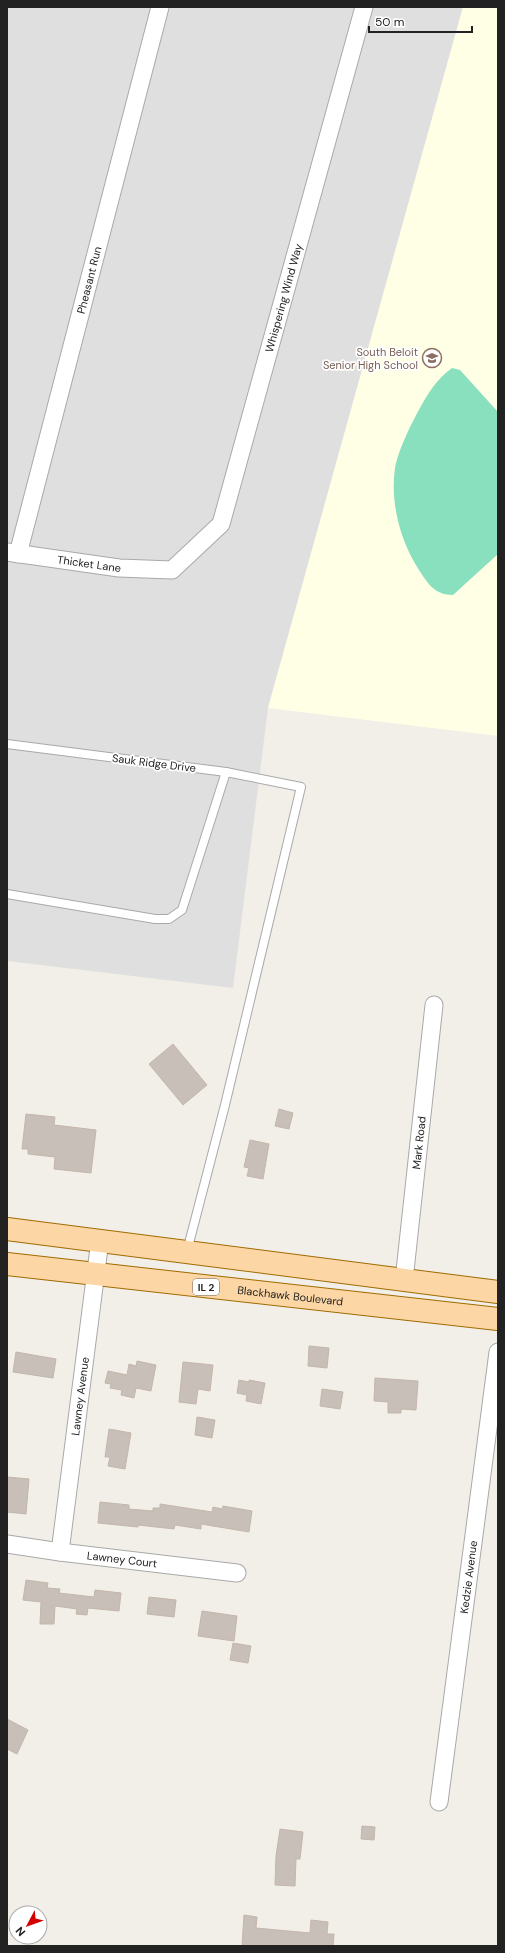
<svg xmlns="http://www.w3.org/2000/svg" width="505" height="1953" font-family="'DM Sans',sans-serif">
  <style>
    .residential { fill: #e0dfdf }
    .education { fill: #ffffe5 }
    .pitch { fill: #88e0be }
    .building { fill: #c7bfb8; stroke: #c4b6ab }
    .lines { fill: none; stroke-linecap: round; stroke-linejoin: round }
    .service-casing { stroke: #a9a9a9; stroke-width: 10 }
    .minor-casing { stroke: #a9a9a9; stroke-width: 19 }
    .primary-casing { stroke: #a06b00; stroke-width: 24 }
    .service { stroke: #fff; stroke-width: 8 }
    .minor { stroke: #fff; stroke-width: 17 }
    .primary { stroke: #fcd6a4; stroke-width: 22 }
    .labels { text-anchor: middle; stroke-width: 3.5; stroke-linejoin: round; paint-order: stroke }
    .shield { fill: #fff; stroke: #646464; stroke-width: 1 }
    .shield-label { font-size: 10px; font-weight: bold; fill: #222 }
    .street-label { font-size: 11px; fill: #222; stroke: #fff }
    .education-label { font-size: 11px; fill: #785e54; stroke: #fff; text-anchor: end }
  </style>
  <rect width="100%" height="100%" fill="#f2efe9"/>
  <path class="residential" d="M7,7H463L268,708L233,988L7,961Z"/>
  <path class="education" d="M463,7H498V736L268,708Z"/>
  <path class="pitch" d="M452,368L460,370L498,412V554L453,595C435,595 428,584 419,570C400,541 390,502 395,468C398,451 411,424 420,408C428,393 437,379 452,368Z"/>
  <g class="building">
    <path d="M173,1044L207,1085L183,1105L149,1064Z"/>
    <path d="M279,1109L293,1113L289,1129L275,1126Z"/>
    <path d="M26,1114L55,1117L54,1125L96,1130L91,1173L54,1169L55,1157L28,1154V1149H22Z"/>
    <path d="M250,1140L269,1144L263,1179L247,1176L249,1168L244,1167Z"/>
    <path d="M309,1346L329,1348L327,1368L308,1366Z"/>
    <path d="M16,1352L56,1359L53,1378L13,1372Z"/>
    <path d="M137,1361L156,1365L151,1391L136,1388L134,1398L121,1395L122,1390L110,1388L111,1384L105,1383L108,1371L127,1375L129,1364L136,1366Z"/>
    <path d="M183,1362L213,1365L210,1391L198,1389L196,1404L179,1402Z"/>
    <path d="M375,1378L418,1381L416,1410L401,1409V1413H388V1402L374,1401Z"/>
    <path d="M239,1380L249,1382V1380L265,1383L261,1404L246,1401L247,1395L237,1393Z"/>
    <path d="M322,1389L343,1392L340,1409L320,1406Z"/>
    <path d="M197,1417L215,1420L212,1438L195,1435Z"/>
    <path d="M109,1429L131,1433L125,1469L108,1466L110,1457H105Z"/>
    <path d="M7,1477L29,1479L26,1514L7,1512Z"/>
    <path d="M100,1502L129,1505V1509L153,1511V1508H160V1504L212,1512L213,1507L222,1509L223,1506L252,1511L249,1532L201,1524V1529L175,1525L174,1529L138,1525V1527L98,1523Z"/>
    <path d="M26,1580L48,1583L47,1588L60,1589L59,1593L94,1597L95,1590L121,1593L119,1611L88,1608L87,1615L76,1614L77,1609L55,1606L54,1624H40L41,1602L23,1600Z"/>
    <path d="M149,1597L176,1600L174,1617L147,1614Z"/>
    <path d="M202,1611L237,1616L234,1641L198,1636Z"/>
    <path d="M233,1643L251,1646L248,1663L230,1660Z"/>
    <path d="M7,1719L28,1730L17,1754L7,1749Z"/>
    <path d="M362,1826L375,1827L374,1840L361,1839Z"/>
    <path d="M280,1829L303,1832L300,1859H296L295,1886L275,1885L276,1856Z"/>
    <path d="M244,1915L257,1917L256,1928L310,1933L311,1920L328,1922L327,1934H334L333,1946H242Z"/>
  </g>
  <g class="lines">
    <g class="service-casing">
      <g id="service">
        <path d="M7,744L226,772L301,787L225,1105L187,1251"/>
        <path d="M7,894L155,919H169L182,910L226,772"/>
      </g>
    </g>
    <g class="minor-casing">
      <g id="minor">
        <path id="s1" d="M7,552L119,568L172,570L221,524L364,7"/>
        <path id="s2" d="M18,554L160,7"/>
        <path id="s3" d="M404,1280L434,1005"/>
        <path id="s4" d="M7,1544L60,1552L237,1573"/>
        <path id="s5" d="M60,1552L100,1240"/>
        <path id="s6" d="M439,1802L498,1352"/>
      </g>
    </g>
    <g class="primary-casing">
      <g id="primary">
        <path d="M7,1229L498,1292"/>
        <path id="s7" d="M7,1264L498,1319"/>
      </g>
    </g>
    <use href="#service" class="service"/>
    <use href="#minor" class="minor"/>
    <use href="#primary" class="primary"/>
  </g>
  <defs>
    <g id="school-ring" transform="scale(1)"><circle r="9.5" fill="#fff" stroke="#8d6e63" stroke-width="1.5"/><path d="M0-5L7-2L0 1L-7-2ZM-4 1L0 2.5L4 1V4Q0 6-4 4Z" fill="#8d6e63"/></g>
  </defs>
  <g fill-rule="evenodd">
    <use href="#school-ring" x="432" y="358"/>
  </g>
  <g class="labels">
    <rect class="shield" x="193" y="1279" width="26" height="16" rx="3"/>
    <g class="shield-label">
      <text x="206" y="1291">IL 2</text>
    </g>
    <g class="street-label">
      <text dy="4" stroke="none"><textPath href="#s2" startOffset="283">Pheasant Run</textPath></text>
      <text dy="4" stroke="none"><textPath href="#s1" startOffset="468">Whispering Wind Way</textPath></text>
      <text dy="4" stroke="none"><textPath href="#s1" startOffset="83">Thicket Lane</textPath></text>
      <text transform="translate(154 763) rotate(7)" y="4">Sauk Ridge Drive</text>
      <text dy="4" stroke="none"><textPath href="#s3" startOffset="138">Mark Road</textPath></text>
      <text dy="4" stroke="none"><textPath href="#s7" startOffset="285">Blackhawk Boulevard</textPath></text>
      <text dy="4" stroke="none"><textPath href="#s5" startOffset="157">Lawney Avenue</textPath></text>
      <text dy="4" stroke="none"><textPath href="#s4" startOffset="116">Lawney Court</textPath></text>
      <text dy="4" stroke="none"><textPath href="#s6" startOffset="227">Kedzie Avenue</textPath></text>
    </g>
    <g class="education-label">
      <text x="418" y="356">South Beloit<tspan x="418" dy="13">Senior High School</tspan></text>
    </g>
  </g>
  <rect width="505" height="1953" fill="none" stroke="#222222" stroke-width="16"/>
  <g transform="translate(28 1925) rotate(229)"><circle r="19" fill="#ffffff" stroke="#a7a7a7"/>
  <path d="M0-3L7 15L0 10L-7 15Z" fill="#d40000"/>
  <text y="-6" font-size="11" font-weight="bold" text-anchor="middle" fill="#222222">N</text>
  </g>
  <path d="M369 26v6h103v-6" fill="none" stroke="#222222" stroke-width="2"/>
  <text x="375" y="26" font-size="12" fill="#222222" stroke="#ffffff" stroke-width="3" paint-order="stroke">50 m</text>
</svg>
